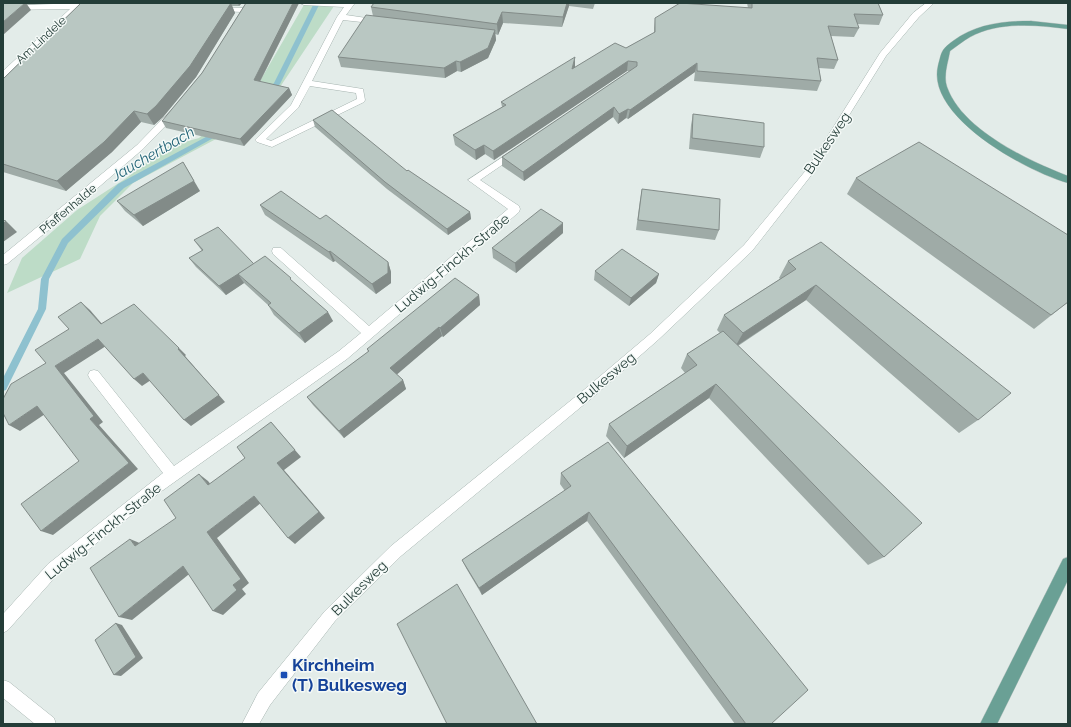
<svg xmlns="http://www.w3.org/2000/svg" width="1071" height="727" font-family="Raleway,sans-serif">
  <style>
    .green { fill: #bddcc7 }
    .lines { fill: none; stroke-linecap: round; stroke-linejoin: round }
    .stream { fill: #8ec1cf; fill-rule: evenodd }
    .minor-casing { stroke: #a6b4b0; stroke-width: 1 }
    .tertiary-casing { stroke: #a6b4b0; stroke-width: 1 }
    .primary-casing { stroke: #c2c9c7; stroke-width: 1 }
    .minor { fill: #fff; fill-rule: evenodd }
    .tertiary { fill: #fff; fill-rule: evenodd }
    .primary { fill: #6aa095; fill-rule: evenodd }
    .wall { fill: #9faba7 }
    .shaded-wall { fill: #828b88 }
    .building { fill: #b9c7c2; stroke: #828b88 }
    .transit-dot { fill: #1a4fb4; stroke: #f4f9f7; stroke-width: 1.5 }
    .labels { text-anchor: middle; stroke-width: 3; stroke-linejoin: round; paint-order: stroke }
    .far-street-label { font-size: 12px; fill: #243d38; stroke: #f4f9f7 }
    .street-label { font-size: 14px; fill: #243d38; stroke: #f4f9f7 }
    .water-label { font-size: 15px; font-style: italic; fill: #206376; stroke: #f4f9f7 }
    .near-transit-label { font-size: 17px; font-weight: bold; fill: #164399; stroke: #f4f9f7; text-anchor: start }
  </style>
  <rect width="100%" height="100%" fill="#e3ece9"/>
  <path class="green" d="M305,3H336L278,90L216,139L133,183L100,216L80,259L7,293L22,258L77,210L125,179L167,147L199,138L256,88Z"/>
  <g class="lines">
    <g class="stream">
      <path d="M314,3H320L280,84L269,94H265V92L274,83Z"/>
      <path d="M219,130H223L224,132L124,188L68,243L49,279L46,309L6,390L3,391V378L38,309L41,279L62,239L118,184Z"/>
    </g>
    <g class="minor-casing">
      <g id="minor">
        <path d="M79,3L95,4L99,6L95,8L78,9L6,77H3V71L70,9L3,10V6Z"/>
        <path d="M300,3H355L346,15L380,20L384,22L380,24L343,20L312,81L363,89L365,100L364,102L272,147L257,142L255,140L291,105L337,17L344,7L304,5ZM310,86L356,93L357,99L271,141L266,139L298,108Z"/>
        <path d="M926,3H934L919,17L886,56L813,173L752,251L658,340L593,397L401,556L335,621L270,705L259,724H242L258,693L325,611L391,546L585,389L650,334L744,245L807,169L880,53L913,13Z"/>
        <path d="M215,7L243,8L247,10L243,12L218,11H215Z"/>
        <path d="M174,109L178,112L177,114L143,149L57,223L7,264L3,265V255L137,145L171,110Z"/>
        <path d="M515,149L520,152L518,154L480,180L519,206L520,209L519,212L347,359L159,493L58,574L8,630L3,633V614L48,564L163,473L90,379L88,375L90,371L94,370L98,371L174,466L339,351L361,333L273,254L272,251L273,248H281L369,326L508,209L468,180Z"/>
      </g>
    </g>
    <g class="tertiary-casing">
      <path id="tertiary" d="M3,680L9,682L54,718L56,724H35L3,698Z"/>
    </g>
    <g class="primary-casing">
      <g id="primary">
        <path d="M1031,21L1068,25V29C1037,25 999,21 970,37C963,41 957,46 950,51C948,63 943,75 947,87C962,130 1029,161 1068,176V183C1028,172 926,117 938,66C942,51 941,50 953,41C976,24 1003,21 1031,21Z"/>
        <path d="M1068,557V580L997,724H980L1063,559Z"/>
      </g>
    </g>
    <use href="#minor" class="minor"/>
    <use href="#tertiary" class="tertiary"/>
    <use href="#primary" class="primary"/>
  </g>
  <g class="wall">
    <path d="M81,3H242L239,6H232L235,13L196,77L163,117L154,125L141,122L112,152L66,191L3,172V79Z"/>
    <path d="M246,3H299L260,82L289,88L292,95L244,146L166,128L162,121L202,73Z"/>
    <path d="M374,3H595L593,9L569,6L562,27L503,23L498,35L495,34L496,40L488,58L461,72L457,71L445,78L341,67L338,57L373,16L371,7Z"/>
    <path d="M747,3H878L883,15L879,25L857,24L859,28L854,37L831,36L838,60L834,69L819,68L821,81L817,91L694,81L695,72L628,119L626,118L618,124L613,117L524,181L502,166V157L630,71H627L494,160L485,154L476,160L455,145L453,135L502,107L501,102L575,67L626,48L654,33V28L655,18L748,8Z"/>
    <path d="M693,114L764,147L760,158L689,149L691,125Z"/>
    <path d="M313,120L470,212L471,219L448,235L387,189L315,127Z"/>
    <path d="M856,178L1068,302L1034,329L847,194Z"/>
    <path d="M642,189L719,230L715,240L636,230L640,200Z"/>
    <path d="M200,191L143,226L125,211L117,201Z"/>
    <path d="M260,205L320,219L388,262L391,272V283L376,294L335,261L333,262L265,215Z"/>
    <path d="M563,233L516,273L493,258L492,248Z"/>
    <path d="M194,240L254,264L294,283L333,321L305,343L274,315L268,305L244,283L226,295L196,267L189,258L202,251Z"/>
    <path d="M788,261L978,420L959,433L806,300L738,346L884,557L868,565L709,398L624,458L606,436L609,424L685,373L681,368L687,354L720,333L717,330L724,315L780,279L779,278Z"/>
    <path d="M595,271L659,274L656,283L629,306L594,280Z"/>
    <path d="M479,295L480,305L443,337L442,336L396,374L403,380L406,389L344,438L313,405L307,397L368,352L367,349Z"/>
    <path d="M561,473L771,724H735L587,521L482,595L466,568L462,560L565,491L560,484Z"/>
  </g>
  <g class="shaded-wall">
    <path d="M25,3H26L31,10L3,35V22Z"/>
    <path d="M231,3L235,13L196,77L163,117L154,125L147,114Z"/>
    <path d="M238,3H242L239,6Z"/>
    <path d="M293,3H299L257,87L254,80Z"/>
    <path d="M567,3H569V6L562,27L563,17Z"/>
    <path d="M502,12L503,23L498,35L497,24Z"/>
    <path d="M495,30L496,40L488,58L461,72L460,62Z"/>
    <path d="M575,57V67L571,79L572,69Z"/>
    <path d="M456,61L457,71L445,78L444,68Z"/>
    <path d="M628,61L627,71L494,160L493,151Z"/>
    <path d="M697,63L695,72L628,119L630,110Z"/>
    <path d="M289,88L292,95L244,146L240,139Z"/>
    <path d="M614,107L613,117L524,181L523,172Z"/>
    <path d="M628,109L626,118L618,124L619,114Z"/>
    <path d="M134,111L141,122L112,152L66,191L57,181Z"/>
    <path d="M484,145L485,154L476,160L475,150Z"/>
    <path d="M183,162L200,191L143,226L134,215Z"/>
    <path d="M470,212L471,219L448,235L447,229Z"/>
    <path d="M6,221L17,232L3,242V224Z"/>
    <path d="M563,223V233L516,273L515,263Z"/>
    <path d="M330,251L335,261L333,262L329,252Z"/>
    <path d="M388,262L391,272V283L376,294L372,284Z"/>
    <path d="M238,274L244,283L226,295L219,286Z"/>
    <path d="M659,274L656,283L629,306L631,298Z"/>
    <path d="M816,285L806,300L735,347L743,333Z"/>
    <path d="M479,295L480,305L443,337L440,328Z"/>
    <path d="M81,302L90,310L109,332L101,324Z"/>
    <path d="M328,312L333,321L305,343L299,333Z"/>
    <path d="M439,327L442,336L394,377L390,368Z"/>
    <path d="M98,339L106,346L64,373L103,422L99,425L138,469L53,535L41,531L129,463L90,419L55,366Z"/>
    <path d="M179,348L186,355L185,356L225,402L191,426L184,420L178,349Z"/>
    <path d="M143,373L151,380L142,386L134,379Z"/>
    <path d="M403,380L406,389L344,438L339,431Z"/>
    <path d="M716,384L709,398L624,458L627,446Z"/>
    <path d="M37,406L48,412L20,431L9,425Z"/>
    <path d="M271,422L301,457L284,470L325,518L295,544L288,538Z"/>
    <path d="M199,474L208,481L217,492L208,485Z"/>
    <path d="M254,496L262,502L217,538L249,583L242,589L246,594L223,615L213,611L233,585L207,532Z"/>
    <path d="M589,512L587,521L482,595L479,588Z"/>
    <path d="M130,539L142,544L135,546Z"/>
    <path d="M183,566L193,571L132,620L119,617Z"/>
    <path d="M116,623L122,625L143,658L121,676L114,675Z"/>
  </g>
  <g class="building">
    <path d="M3,3H25L3,22Z"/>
    <path d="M81,3H231L190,66L156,106L147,114L134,111L104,142L57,181L3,164V79Z"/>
    <path d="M246,3H293L254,80L289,88L240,139L162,121L202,73Z"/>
    <path d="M374,3H567L563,17L502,12L497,24L371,7Z"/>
    <path d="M680,3L752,8V3H878L883,15L854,14L859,28L828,26L838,60L817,58L821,81L697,71V63L630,110L628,109L619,114L614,107L523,172L502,157L637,66V62L628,61L493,151L484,145L475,150L453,135L506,105L501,102L575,57L572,69L615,43L626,48L655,32V18Z"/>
    <path d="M366,15L495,30L488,48L460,62L456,61L444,68L338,57Z"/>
    <path d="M332,110L407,171L408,170L470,212L447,229L385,182L313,120Z"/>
    <path d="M693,114L764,123V147L692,138Z"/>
    <path d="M919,142L1068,235V302L1051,315L856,178Z"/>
    <path d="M183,162L194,181L134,215L117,201Z"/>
    <path d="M642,189L720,199L719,230L638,220Z"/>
    <path d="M281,191L320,219L326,215L388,262V273L372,284L330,251L329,252L260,205Z"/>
    <path d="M541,209L563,223L515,263L492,248Z"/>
    <path d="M3,220L6,221L3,224Z"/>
    <path d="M218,227L254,264L219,286L189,258L203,250L194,240Z"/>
    <path d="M821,242L1011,393L978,420L816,285L743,333L724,315L796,269L788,261Z"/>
    <path d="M622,249L659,274L631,298L595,271Z"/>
    <path d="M265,256L291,278L290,279L328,312L299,333L268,305L271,303L238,274Z"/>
    <path d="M455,278L479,295L440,328L439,327L390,368L403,380L339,431L307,397L369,351L367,349Z"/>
    <path d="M81,302L101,324L134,304L179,348L178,349L219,395L184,420L143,373L134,379L98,339L55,366L94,416L90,419L129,463L41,531L21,504L79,461L37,406L9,425L3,413V399L11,384L46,363L35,350L69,329L58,317Z"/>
    <path d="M723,331L922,523L884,557L716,384L627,446L609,424L697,365L687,354Z"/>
    <path d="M271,422L295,450L277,463L319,512L288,538L254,496L207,532L241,579L233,585L237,590L213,611L183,566L119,617L90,568L130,539L135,546L176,518L164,500L199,474L208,485L245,458L237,447Z"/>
    <path d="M608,442L808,690L771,724H746L589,512L479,588L462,560L571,486L561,473Z"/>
    <path d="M457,584L537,724H447L397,624Z"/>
    <path d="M116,623L136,657L114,675L95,640Z"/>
  </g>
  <rect class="transit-dot" x="280" y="671" width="8" height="8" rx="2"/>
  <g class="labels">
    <g class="far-street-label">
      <text transform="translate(41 40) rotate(-43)" y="4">Am Lindele</text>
      <text transform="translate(68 209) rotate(-40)" y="4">Pfaffenhalde</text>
    </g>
    <g class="street-label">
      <text transform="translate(827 143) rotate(-56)" y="5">Bulkesweg</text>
      <text transform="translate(452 263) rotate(-40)" y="5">Ludwig-Finckh-Straße</text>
      <text transform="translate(606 378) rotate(-40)" y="5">Bulkesweg</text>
      <text transform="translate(103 531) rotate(-39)" y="5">Ludwig-Finckh-Straße</text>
      <text transform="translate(359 588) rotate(-45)" y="5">Bulkesweg</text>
    </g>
    <g class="water-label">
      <text transform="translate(153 154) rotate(-30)" y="5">Jauchertbach</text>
    </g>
    <g class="near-transit-label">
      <text x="292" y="671">Kirchheim<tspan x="292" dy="20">(T) Bulkesweg</tspan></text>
    </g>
  </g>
  <rect width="1071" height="727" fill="none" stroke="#243d38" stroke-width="8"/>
</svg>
